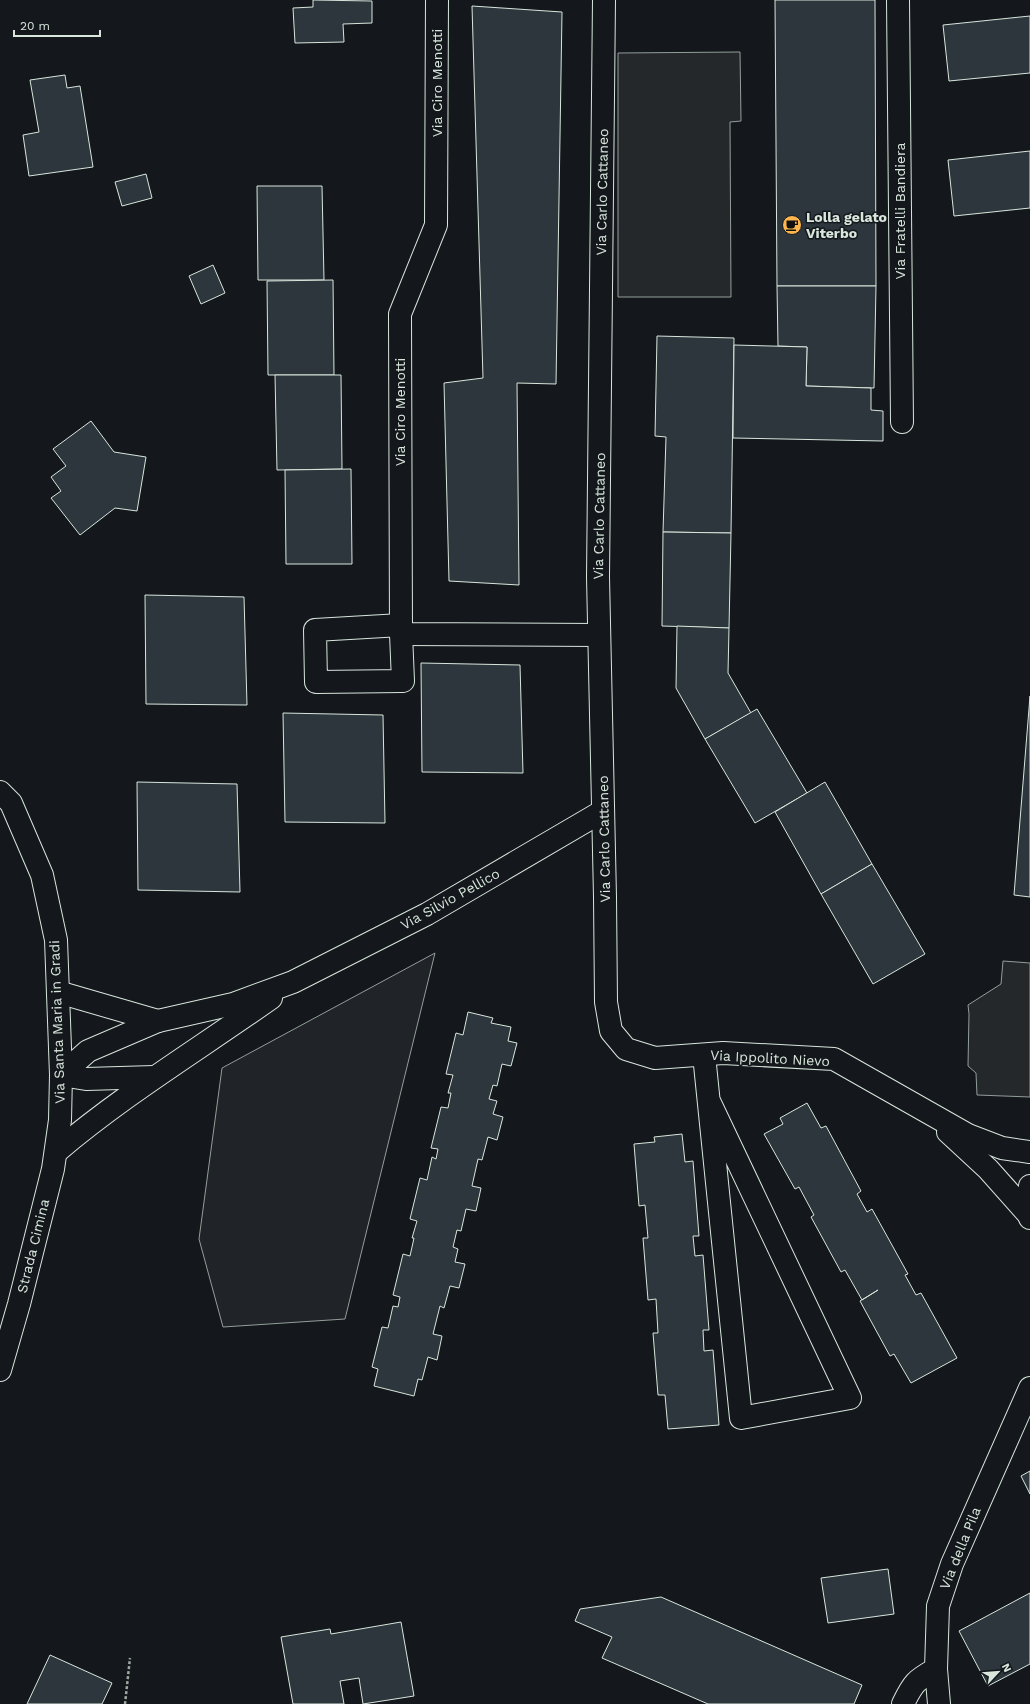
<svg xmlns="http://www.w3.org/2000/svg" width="1030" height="1704" font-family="'Work Sans',sans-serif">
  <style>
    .green { fill: #202428; stroke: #939e99 }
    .parking { fill: #24282b; stroke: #939e99 }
    .building { fill: #2c363c; stroke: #d8e6dc }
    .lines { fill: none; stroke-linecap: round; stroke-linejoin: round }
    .minor-casing { stroke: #d8e6dc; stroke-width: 24 }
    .secondary-casing { stroke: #d8e6dc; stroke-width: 24 }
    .path { stroke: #9da8a2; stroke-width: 2.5; stroke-dasharray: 3 2; stroke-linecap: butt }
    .minor { stroke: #14181c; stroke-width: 22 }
    .secondary { stroke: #14181c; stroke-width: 22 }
    .labels { text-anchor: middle; stroke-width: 3; stroke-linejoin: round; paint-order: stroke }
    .street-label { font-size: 14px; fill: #d8e6dc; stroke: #14181c }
    .poi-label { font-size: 14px; font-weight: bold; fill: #d8e6dc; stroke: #14181c; text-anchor: start }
  </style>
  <rect width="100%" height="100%" fill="#14181c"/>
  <path class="green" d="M435,953L345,1319L223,1327L199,1239L222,1068Z"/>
  <g class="parking">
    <path d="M740,52L741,121L730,122L731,297H618V53Z"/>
    <path d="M1003,961L1030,963V1097L977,1095L976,1073L968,1066L969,1014L968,1005L1001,984Z"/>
  </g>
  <g class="building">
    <path d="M313,0L372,1V23L343,24L344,42L295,43L293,8L313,7Z"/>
    <path d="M775,0H875L876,286H777Z"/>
    <path d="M472,6L562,12L556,384L517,383L519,585L449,581L444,383L483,378Z"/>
    <path d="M1030,16V73L949,81L943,25Z"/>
    <path d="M65,75L67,88L80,86L93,167L29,176L23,135L39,132L30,80Z"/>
    <path d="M1030,151V208L954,216L948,160Z"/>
    <path d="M146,174L152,198L122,206L115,182Z"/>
    <path d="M257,186H322L324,280H258Z"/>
    <path d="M213,265L225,293L201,304L189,276Z"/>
    <path d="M333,280L334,375H268L267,281Z"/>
    <path d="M777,286H876L874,388L806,386L807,347L778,346Z"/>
    <path d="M657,336L734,338L731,533L663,532L666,437L655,436Z"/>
    <path d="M734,345L807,347L806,386L871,388V410L883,411V441L733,438Z"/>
    <path d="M275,375H341L342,469L277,470Z"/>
    <path d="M91,421L114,452L146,457L137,511L115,508L80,535L51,498L61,491L51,477L66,466L53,449Z"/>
    <path d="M351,469L352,564H286L285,470Z"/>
    <path d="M663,532L731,533L729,628L662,626Z"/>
    <path d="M145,595L244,597L247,705L146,704Z"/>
    <path d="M677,626L729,628L728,673L751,713L705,739L676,688Z"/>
    <path d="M421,663L520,665L523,773L422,772Z"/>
    <path d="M1030,696V897L1014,895Z"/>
    <path d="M757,709L807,793L755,823L705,739Z"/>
    <path d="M283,713L383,715L385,823L285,822Z"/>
    <path d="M137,782L237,784L240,892L138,890Z"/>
    <path d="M825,782L872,864L821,894L775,812Z"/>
    <path d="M872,864L925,954L873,984L821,894Z"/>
    <path d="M468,1012L493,1018L491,1023L511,1027L508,1041L517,1043L511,1066L502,1064L497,1086L493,1085L489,1099L497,1101L493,1114L503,1117L497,1140L488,1137L482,1160L478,1159L472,1186L481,1188L476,1211L466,1209L461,1231L457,1230L453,1247L458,1249L455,1262L465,1264L459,1288L450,1286L444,1308L440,1306L433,1334L442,1336L437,1360L428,1357L422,1380L418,1379L414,1396L374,1386L378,1369L372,1367L382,1327L388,1328L393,1306L398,1307L400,1297L393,1295L403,1254L410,1256L414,1238H412L417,1221L410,1219L420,1178L427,1180L432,1157L436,1159L438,1149L431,1148L441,1107L448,1108L451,1093H448L453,1075L446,1074L456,1033L463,1035Z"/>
    <path d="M807,1103L821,1128L826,1126L861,1191L857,1194L867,1212L872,1209L908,1274L905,1275L916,1295L921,1293L957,1358L911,1383L894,1354L890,1356L860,1301L878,1290L862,1300L845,1270L841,1272L811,1217L814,1215L799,1187L795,1189L764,1134L783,1124L780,1118Z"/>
    <path d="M682,1134L685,1162L693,1161L699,1236H693L695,1256L703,1255L709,1330H703L704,1351L713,1350L719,1425L668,1429L665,1395H658L653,1333H658L656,1299L648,1300L643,1238H648L645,1205L639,1206L634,1144L655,1142L654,1137Z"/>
    <path d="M1030,1471V1494L1021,1476Z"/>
    <path d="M888,1569L894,1614L828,1623L821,1578Z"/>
    <path d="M1030,1593V1664L988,1686L959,1631Z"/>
    <path d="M661,1597L862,1685L854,1704H708L602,1658L612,1637L575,1621L580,1609Z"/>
    <path d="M401,1622L414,1696L363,1704L359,1678L340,1681L344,1704H293L281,1637L330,1629L331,1634Z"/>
    <path d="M50,1655L112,1683L102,1704H27Z"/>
  </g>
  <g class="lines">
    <g class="minor-casing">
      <g id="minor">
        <path d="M437,0L436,225L400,314L401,634L599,635"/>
        <path d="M604,0L598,577L605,897L606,1002L611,1031L626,1049L655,1058L723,1053L834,1059L968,1135L1002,1148L1030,1152"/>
        <path d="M898,0L902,422"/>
        <path d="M401,634L403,681L316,682L315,630L401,625"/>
        <path d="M58,992L158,1021"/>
        <path d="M704,1055L741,1418L850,1398L709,1101"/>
        <path d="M61,1075L88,1051L158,1021L233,1004L293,982L427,914L603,811"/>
        <path d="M61,1075L86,1079L154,1077"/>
        <path d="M948,1132L988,1169L1029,1215"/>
        <path d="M56,1152C123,1095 199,1049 271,998"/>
        <path d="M1030,1186L1028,1201L1030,1218"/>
        <path d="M903,1704C913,1683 916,1680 936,1669"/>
        <path d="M939,1704L936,1669L938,1606L952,1564L1030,1388"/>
      </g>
    </g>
    <g class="secondary-casing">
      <path id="secondary" d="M0,792L11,803L42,875L56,940L61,1075L60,1120L53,1169L19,1304L0,1370"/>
    </g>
    <path class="path" d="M125,1704L130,1658"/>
    <use href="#minor" class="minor"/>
    <use href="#secondary" class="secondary"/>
  </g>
  <defs>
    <g id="cafe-disc" transform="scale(1)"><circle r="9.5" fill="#ffb74d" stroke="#14181c"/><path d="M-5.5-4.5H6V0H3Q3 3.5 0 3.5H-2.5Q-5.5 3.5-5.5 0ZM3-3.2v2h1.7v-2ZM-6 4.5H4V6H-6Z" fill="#111"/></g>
  </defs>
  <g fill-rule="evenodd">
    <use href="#cafe-disc" x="792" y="225"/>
  </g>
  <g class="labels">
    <g class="street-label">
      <text transform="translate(437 83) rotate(-90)" y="5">Via Ciro Menotti</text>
      <text transform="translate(602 192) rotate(-89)" y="5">Via Carlo Cattaneo</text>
      <text transform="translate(900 211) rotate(-90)" y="5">Via Fratelli Bandiera</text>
      <text transform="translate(400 412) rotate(-90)" y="5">Via Ciro Menotti</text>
      <text transform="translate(599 516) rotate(-89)" y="5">Via Carlo Cattaneo</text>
      <text transform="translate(604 839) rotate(-91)" y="5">Via Carlo Cattaneo</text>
      <text transform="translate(450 899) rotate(-29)" y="5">Via Silvio Pellico</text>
      <text transform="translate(57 1022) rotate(-92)" y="5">Via Santa Maria in Gradi</text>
      <text transform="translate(770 1058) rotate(3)" y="5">Via Ippolito Nievo</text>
      <text transform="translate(33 1246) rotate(-76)" y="5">Strada Cimina</text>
      <text transform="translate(960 1548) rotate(-68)" y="5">Via della Pila</text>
    </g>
    <g class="poi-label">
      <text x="806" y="222">Lolla gelato<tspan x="806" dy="16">Viterbo</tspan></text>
    </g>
  </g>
  <g transform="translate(998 1672) rotate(64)" stroke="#14181c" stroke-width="3" paint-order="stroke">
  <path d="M0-3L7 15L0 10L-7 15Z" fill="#d8e6dc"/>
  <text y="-6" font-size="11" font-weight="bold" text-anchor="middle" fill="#d8e6dc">N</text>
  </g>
  <path d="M14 30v6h86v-6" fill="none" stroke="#d8e6dc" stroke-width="2"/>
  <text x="20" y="30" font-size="12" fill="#d8e6dc" stroke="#14181c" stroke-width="3" paint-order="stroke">20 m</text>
</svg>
